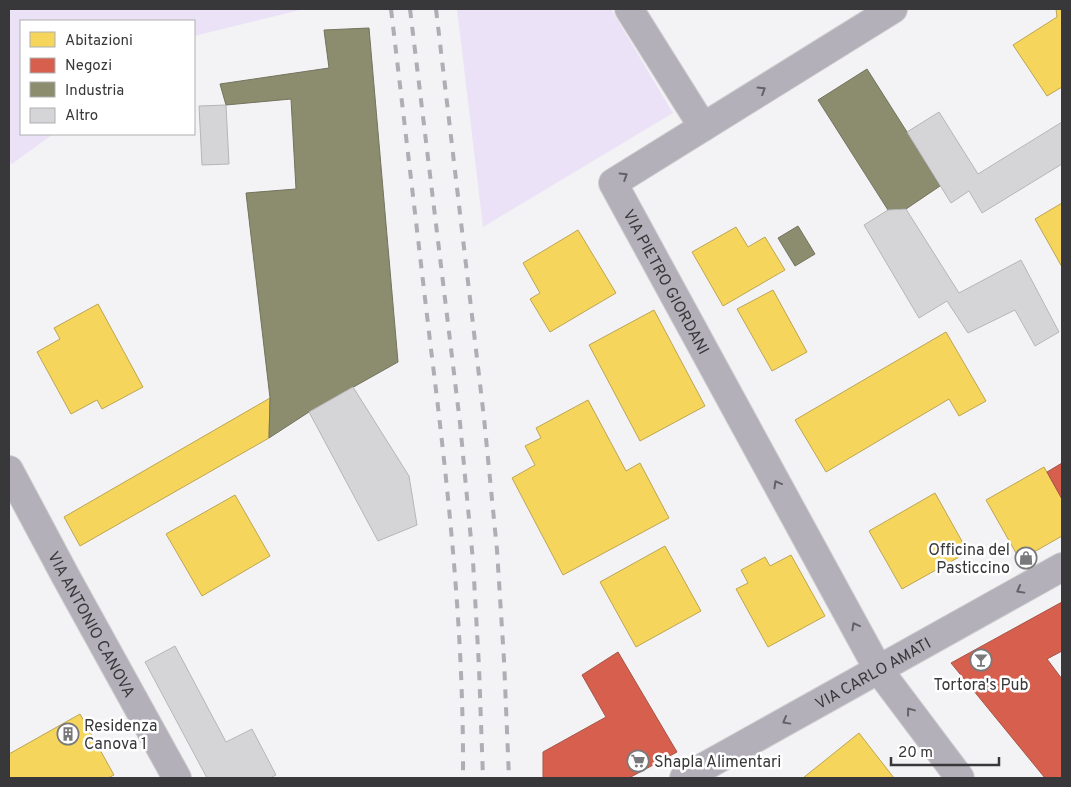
<svg xmlns="http://www.w3.org/2000/svg" width="1071" height="787" font-family="Overpass,sans-serif">
  <style>
    .green { fill: #ebe2f7 }
    .homes { fill: #f6d55c; stroke: #bda652 }
    .shops { fill: #d6604d; stroke: #a75447 }
    .industry { fill: #8c8c6e; stroke: #73735e }
    .building { fill: #d5d4d6; stroke: #b6b6b7 }
    .lines { fill: none; stroke-linecap: round; stroke-linejoin: round }
    .minor-casing { stroke: #cececf; stroke-width: 30 }
    .minor { stroke: #b4b0ba; stroke-width: 28 }
    .rail { stroke: #b0adb4; stroke-width: 4; stroke-dasharray: 9 9; stroke-linecap: butt }
    .oneway { stroke: #636267 }
    .labels { text-anchor: middle; stroke-width: 5; stroke-linejoin: round; paint-order: stroke }
    .street-label { font-size: 16px; fill: #38383a; stroke: #fff }
    .poi-label { font-size: 16px; fill: #38383a; stroke: #fff; text-anchor: start }
  </style>
  <rect width="100%" height="100%" fill="#f3f2f5"/>
  <g class="green">
    <path d="M9,9H304L194,36V21H21V134H53L12,164L9,161Z"/>
    <path d="M457,9H611L673,113L483,227Z"/>
  </g>
  <g class="homes">
    <path d="M1056,9H1062V87L1047,96L1013,45L1057,17Z"/>
    <path d="M1062,203V267L1035,219Z"/>
    <path d="M736,227L748,247L765,237L785,270L723,306L692,252Z"/>
    <path d="M578,230L616,293L550,332L530,299L540,293L523,263Z"/>
    <path d="M773,290L807,352L772,371L737,309Z"/>
    <path d="M98,304L143,387L102,409L97,400L71,414L37,352L60,339L54,328Z"/>
    <path d="M654,310L705,406L640,441L589,345Z"/>
    <path d="M946,332L986,401L959,416L949,399L826,472L795,420Z"/>
    <path d="M270,398L269,438L80,546L64,517Z"/>
    <path d="M588,400L626,471L640,463L669,518L563,575L512,478L535,465L525,446L541,438L536,428Z"/>
    <path d="M1044,467L1062,499V536L1020,560L986,500Z"/>
    <path d="M935,493L968,552L902,589L869,531Z"/>
    <path d="M235,495L270,556L202,596L166,534Z"/>
    <path d="M665,546L701,611L636,647L600,582Z"/>
    <path d="M791,555L825,616L768,647L736,589L748,583L741,570L765,557L770,566Z"/>
    <path d="M80,714L114,775L108,778H9V754Z"/>
    <path d="M859,733L894,778H803Z"/>
  </g>
  <g class="shops">
    <path d="M1062,463V499L1047,472Z"/>
    <path d="M1062,602V651L1047,659L1062,679V778H1045L951,663Z"/>
    <path d="M618,652L677,752L629,778H543V752L606,717L582,675Z"/>
  </g>
  <g class="industry">
    <path d="M369,28L398,362L309,412L269,438L270,398L246,193L296,189L291,99L226,105L220,84L329,68L324,30Z"/>
    <path d="M867,69L907,132L940,186L906,209L888,210L818,100Z"/>
    <path d="M798,226L815,254L795,266L778,238Z"/>
  </g>
  <g class="building">
    <path d="M226,105L229,164L202,165L199,106Z"/>
    <path d="M939,112L978,174L1062,122V164L982,213L969,191L951,203L907,132Z"/>
    <path d="M906,209L959,293L1021,260L1059,332L1035,346L1015,310L968,333L947,301L919,318L864,225L888,210Z"/>
    <path d="M353,387L409,476L417,525L378,541L309,412Z"/>
    <path d="M175,646L226,742L252,729L276,775L270,778H207L145,662Z"/>
  </g>
  <g class="lines">
    <g class="minor-casing">
      <g id="minor">
        <path d="M629,9L703,127"/>
        <path id="s1" d="M893,9L613,183L878,669L960,778"/>
        <path id="s2" d="M9,470L66,577L177,778"/>
        <path id="s3" d="M684,778L1062,567"/>
      </g>
    </g>
    <use href="#minor" class="minor"/>
    <g class="rail">
      <path d="M391,9C404,119 417,230 430,341C448,486 464,632 463,778"/>
      <path d="M410,9L460,423L473,561L479,667L483,778"/>
      <path d="M436,9L484,418L497,550L504,660L509,778"/>
    </g>
  </g>
  <defs><path id="oneway-chevron" d="M-2-3.5L2.5 0L-2 3.5" fill="none" stroke-width="1.6" stroke-linecap="round" stroke-linejoin="round" transform="scale(1.25)"/></defs>
  <g class="oneway">
    <use href="#oneway-chevron" transform="translate(762 90) rotate(-32)"/>
    <use href="#oneway-chevron" transform="translate(624 176) rotate(-32)"/>
    <use href="#oneway-chevron" transform="translate(777 484) rotate(-119)"/>
    <use href="#oneway-chevron" transform="translate(1020 590) rotate(151)"/>
    <use href="#oneway-chevron" transform="translate(855 626) rotate(-119)"/>
    <use href="#oneway-chevron" transform="translate(910 711) rotate(-127)"/>
    <use href="#oneway-chevron" transform="translate(786 721) rotate(151)"/>
  </g>
  <defs>
    <g id="shop-ring" transform="scale(1.125)"><circle r="9.5" fill="#fff" stroke="#79797b" stroke-width="1.5"/><path d="M-5-2.5h2.3a2.7 3.5 0 0 1 5.4 0H5L5.5 6h-11ZM-1.5-2.5h3a1.5 2.3 0 0 0-3 0Z" fill="#79797b"/></g>
    <g id="bar-ring" transform="scale(1.125)"><circle r="9.5" fill="#fff" stroke="#79797b" stroke-width="1.5"/><path d="M-6-5H6L.8 .8V4.5H3.5V6h-7V4.5H-.8V.8Z" fill="#79797b"/></g>
    <g id="building-ring" transform="scale(1.125)"><circle r="9.5" fill="#fff" stroke="#79797b" stroke-width="1.5"/><path d="M-4-6H4V6H1V3H-1V6H-4ZM-2.5-4.3h1.7v1.8h-1.7ZM.8-4.3h1.7v1.8H.8ZM-2.5-1h1.7V.8h-1.7ZM.8-1h1.7V.8H.8Z" fill="#79797b"/></g>
    <g id="supermarket-ring" transform="scale(1.125)"><circle r="9.5" fill="#fff" stroke="#79797b" stroke-width="1.5"/><path d="M-6-5.5h2.5l.6 2H6L4.5 2H-2.5L-4.4-4H-6ZM-1.5 3.2a1.3 1.3 0 1 0 .1 0ZM3 3.2a1.3 1.3 0 1 0 .1 0Z" fill="#79797b"/></g>
  </defs>
  <g fill-rule="evenodd">
    <use href="#shop-ring" x="1026" y="558"/>
    <use href="#bar-ring" x="981" y="660"/>
    <use href="#building-ring" x="68" y="734"/>
    <use href="#supermarket-ring" x="638" y="761"/>
  </g>
  <g class="labels">
    <g class="street-label">
      <text dy="6" stroke="none"><textPath href="#s1" startOffset="442">VIA PIETRO GIORDANI</textPath></text>
      <text dy="6" stroke="none"><textPath href="#s2" startOffset="175">VIA ANTONIO CANOVA</textPath></text>
      <text dy="6" stroke="none"><textPath href="#s3" startOffset="216">VIA CARLO AMATI</textPath></text>
    </g>
    <g class="poi-label">
      <text x="1010" y="555" text-anchor="end">Officina del<tspan x="1010" dy="18">Pasticcino</tspan></text>
      <text x="981" y="690" text-anchor="middle">Tortora's Pub</text>
      <text x="84" y="731">Residenza<tspan x="84" dy="18">Canova 1</tspan></text>
      <text x="654" y="767">Shapla Alimentari</text>
    </g>
  </g>
  <rect width="1071" height="787" fill="none" stroke="#38383a" stroke-width="20"/>
  <rect x="20" y="20" width="175" height="115" fill="#ffffff" stroke="#afafb0"/>
  <rect x="30" y="32" width="25" height="15" fill="#f6d55c" stroke="#afafb0"/>
  <text x="65" y="45" font-size="15" fill="#38383a">Abitazioni</text>
  <rect x="30" y="58" width="25" height="15" fill="#d6604d" stroke="#afafb0"/>
  <text x="65" y="70" font-size="15" fill="#38383a">Negozi</text>
  <rect x="30" y="82" width="25" height="15" fill="#8c8c6e" stroke="#afafb0"/>
  <text x="65" y="95" font-size="15" fill="#38383a">Industria</text>
  <rect x="30" y="108" width="25" height="15" fill="#d5d4d6" stroke="#afafb0"/>
  <text x="65" y="120" font-size="15" fill="#38383a">Altro</text>
  <path d="M891 757v8h108v-8" fill="none" stroke="#38383a" stroke-width="2.5"/>
  <text x="898" y="757" font-size="15" fill="#38383a" stroke="#ffffff" stroke-width="4" paint-order="stroke">20 m</text>
</svg>
